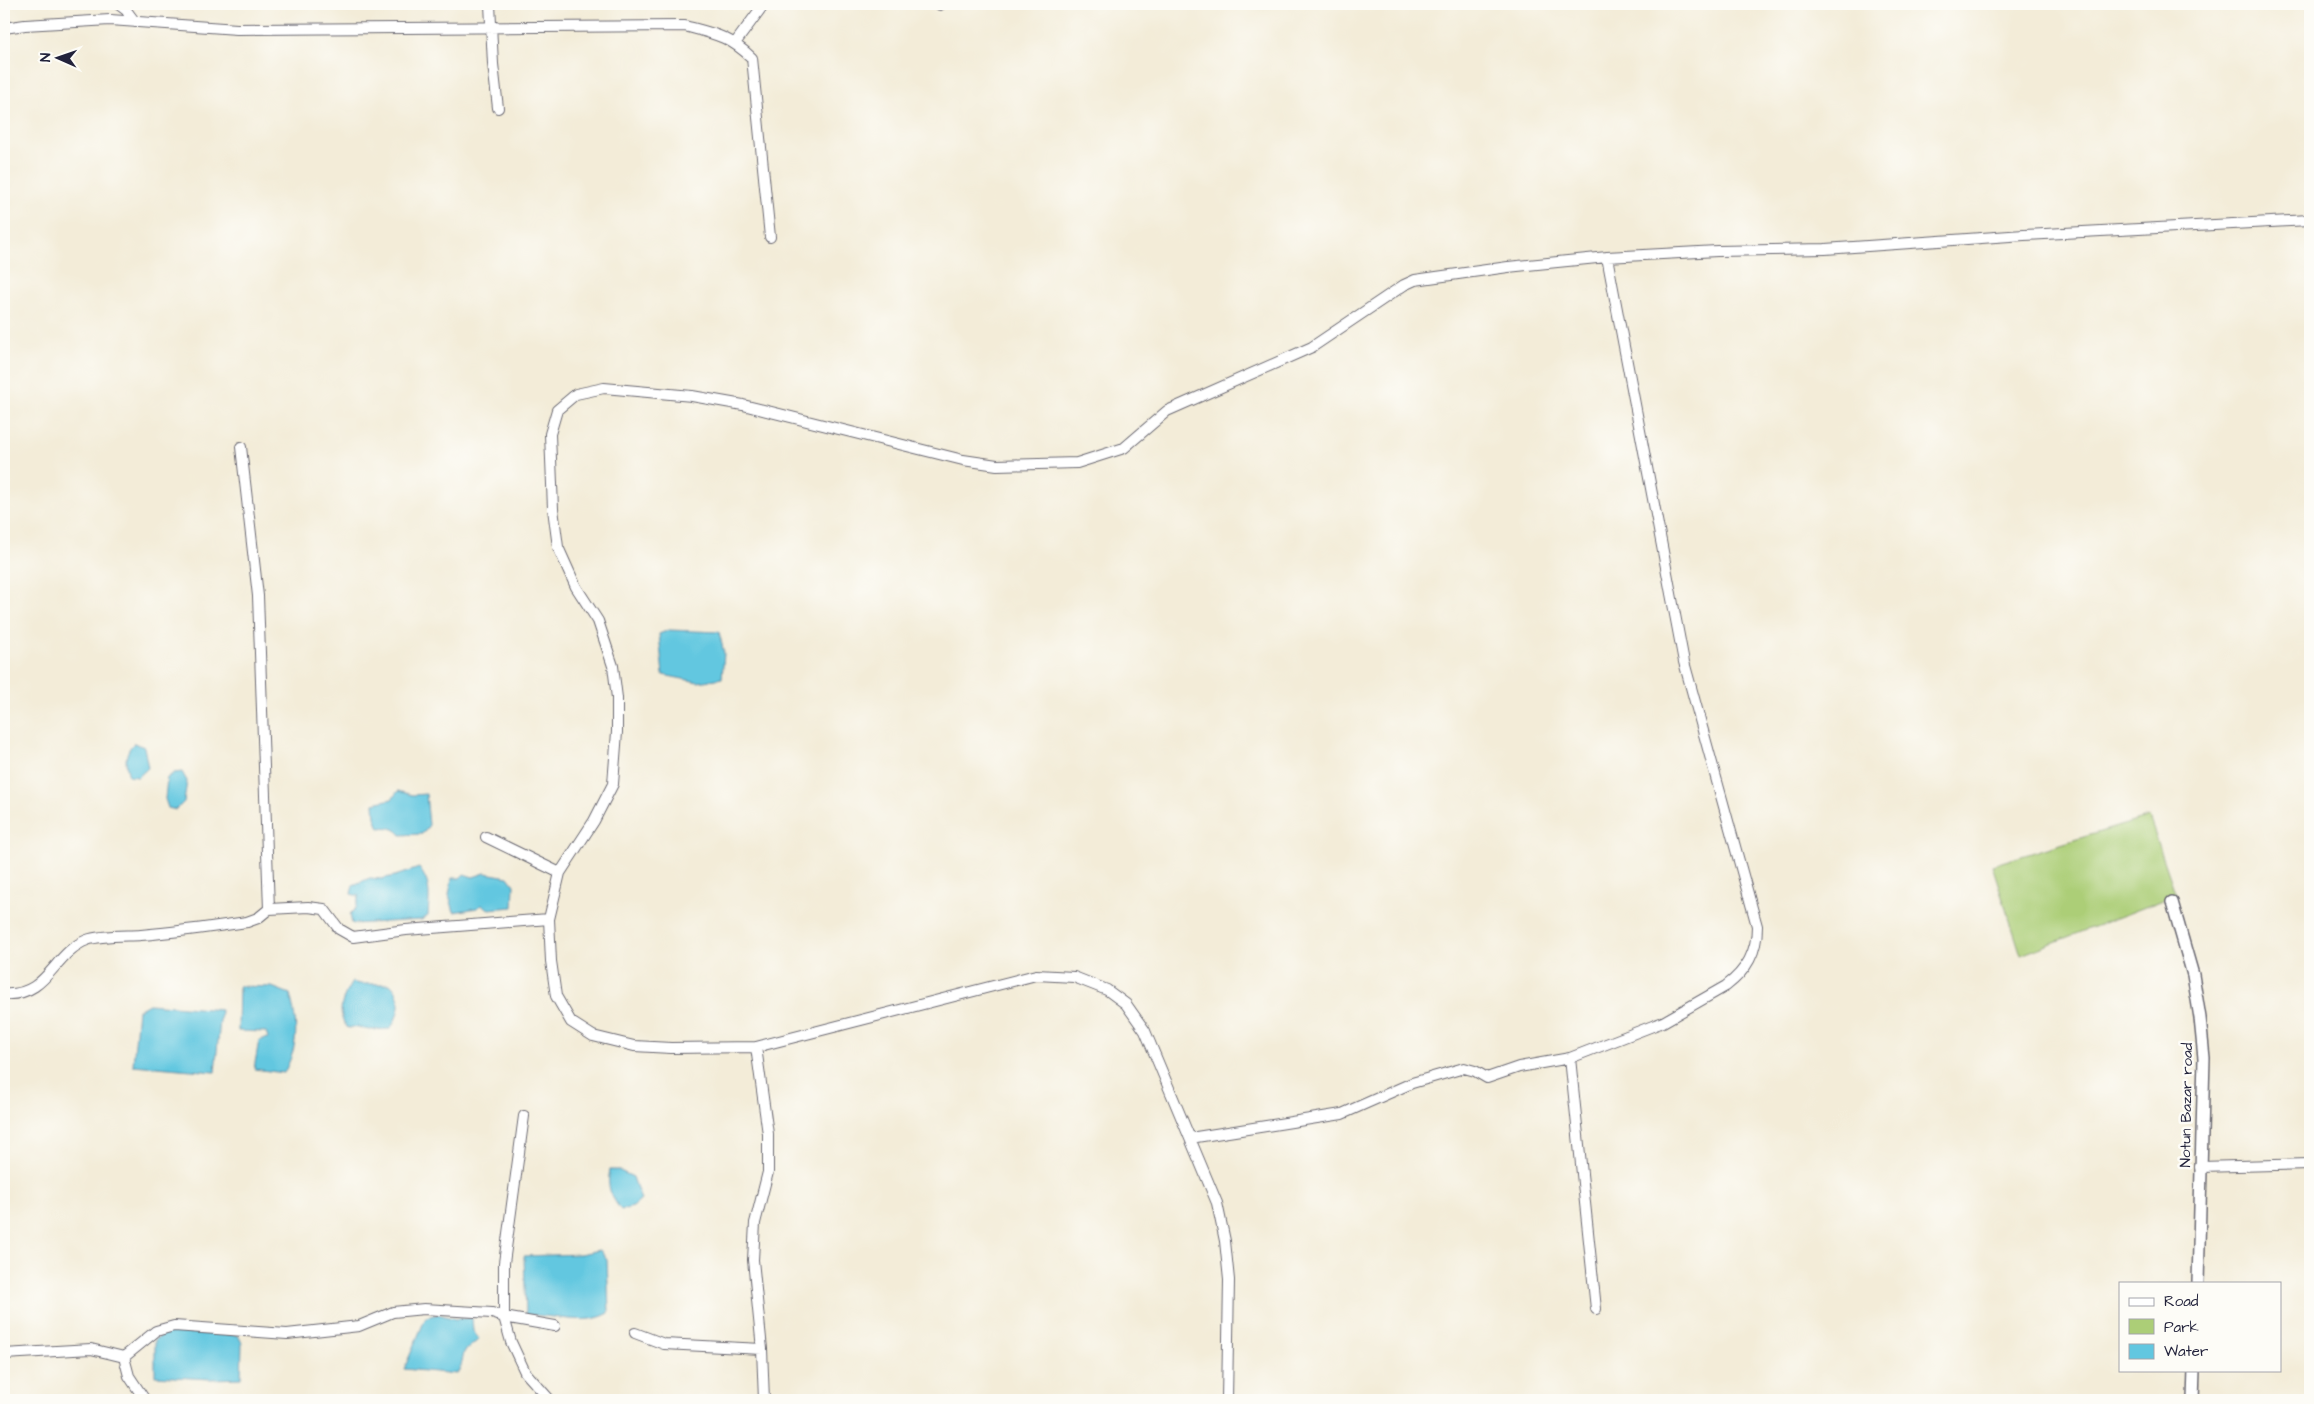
<svg xmlns="http://www.w3.org/2000/svg" width="2314" height="1404" viewBox="0 0 2314 1404" font-family="'Architects Daughter',sans-serif">
  <rect width="100%" height="100%" fill="#fdfcf7"/>
  <filter id="ink" filterUnits="userSpaceOnUse"><feTurbulence type="fractalNoise" baseFrequency=".02" numOctaves="2"/><feDisplacementMap in="SourceGraphic" scale="10" xChannelSelector="R" yChannelSelector="G"/><feConvolveMatrix kernelMatrix="1 2 1 2 8 2 1 2 1" color-interpolation-filters="sRGB"/></filter>
  <filter id="wash" filterUnits="userSpaceOnUse"><feTurbulence type="fractalNoise" baseFrequency=".0096" numOctaves="4" result="noise"/><feDisplacementMap in="SourceGraphic" scale="20" xChannelSelector="R" yChannelSelector="G"/><feGaussianBlur stdDeviation="1.12" result="paint"/><feColorMatrix in="noise" values="0 0 0 0 0 0 0 0 0 0 0 0 0 0 0 0 0 1.4 0 .05"/><feComposite in="paint" operator="in"/></filter>
  <g filter="url(#wash)">
    <rect width="100%" height="100%" fill="#f3ecd8"/>
    <path fill="#acce77" stroke="#677859" d="M2149,817L2176,895L2021,955L1992,865Z"/>
    <path fill="#62c7e0" stroke="#42748e" d="M669,630L719,632L724,653L722,678L698,682L663,675L659,634Z
      M134,743L144,747L148,768L138,777L129,776C125,764 124,753 134,743Z
      M182,772L187,781L184,802L176,810L168,808L165,799L167,778L174,773Z
      M398,791L412,795L426,794L429,825L422,834L401,835C395,827 387,827 379,828L375,817L374,803L392,799Z
      M419,868C432,885 429,896 428,916L421,920L352,924L350,914L356,908L359,896L351,894L353,885L370,878L381,879L395,876Z
      M485,873L508,877L514,885L513,907L489,909L482,905L477,908L454,912L449,895L452,878H460L464,874L473,877Z
      M352,982L360,984H390C404,997 400,1014 390,1029L369,1030L358,1027L348,1028C335,1014 343,996 352,982Z
      M239,986L272,987L290,994C298,1025 299,1044 284,1073L254,1069L259,1040L268,1038L266,1032L238,1031Z
      M149,1004L221,1010L215,1072L133,1065L138,1010Z
      M610,1170H618L633,1177L641,1200L633,1207L621,1210C611,1197 606,1186 610,1170Z
      M600,1250L607,1260L609,1313C585,1327 552,1314 526,1315L524,1256L580,1254Z
      M438,1314L456,1319L472,1318L473,1331L479,1339L464,1352L461,1366L457,1374L404,1369L426,1317Z
      M169,1332L238,1335L242,1343L241,1378L210,1379L155,1376V1339Z"/>
  </g>
  <g filter="url(#ink)">
    <g fill="none" stroke-linecap="round" stroke-linejoin="round">
      <defs>
        <path id="minor" d="M118,4L126,10L135,22
          M490,4L493,64L498,108
          M940,4V5
          M4,28L25,25L110,20L237,29L685,26C715,34 729,36 752,58L770,237
          M736,42L764,4
          M486,837L560,873
          M269,909L308,907L324,909L339,929L353,937L406,930L549,919
          M4,994C48,997 53,953 87,940C100,935 126,936 141,935C176,932 212,927 247,922L258,918L269,909L258,596L241,447
          M756,1047L768,1134V1172L755,1223L753,1260L762,1349L764,1400
          M1570,1058L1596,1309
          M524,1116L504,1263V1317L555,1326
          M1190,1138L1342,1114L1412,1083L1464,1068L1475,1071L1487,1078L1519,1067L1570,1058L1663,1022L1726,986C1747,970 1757,952 1757,926L1684,662L1607,257
          M2200,1167L2310,1164
          M635,1333L664,1344L762,1349
          M4,1354L91,1349L124,1357L156,1331L174,1326L287,1334L359,1326L393,1312L424,1309L492,1313L504,1317L511,1342L525,1372L550,1400
          M124,1357L129,1376L145,1400
          M1227,1400L1229,1280L1225,1241L1217,1203L1145,1031L1126,1004L1107,990L1074,977L1036,975L756,1047L671,1048L634,1046L593,1036L571,1022L556,996L551,961L549,919L560,873L594,821L613,784L617,732V698L613,666L598,621L576,587L558,547L553,509L550,434L557,410L576,394L604,388L692,396L743,405L963,460L997,465L1077,463L1124,448L1167,411L1312,347L1404,285L1415,280L1508,267L1607,257L1717,251L1825,249L2024,235L2310,220"/>
        <path id="tertiary" d="M2172,902L2193,975L2200,1018L2204,1058L2198,1283
          M2193,1400L2194,1370"/>
      </defs>
      <use href="#minor" stroke="#6b6972" stroke-width="12"/>
      <use href="#tertiary" stroke="#6b6972" stroke-width="14"/>
      <use href="#minor" stroke="#fff" stroke-width="10"/>
      <use href="#tertiary" stroke="#fff" stroke-width="11"/>
    </g>
  </g>
  <g text-anchor="middle" stroke-width="5" stroke-linejoin="round" paint-order="stroke">
    <g font-size="15" fill="#22223b" stroke="#fdfcf7">
      <text transform="translate(2186 1105) rotate(-89)" y="5">Notun Bazar road</text>
    </g>
  </g>
  <rect width="2314" height="1404" fill="none" stroke="#fdfcf7" stroke-width="20"/>
  <rect x="2119" y="1282" width="162" height="90" fill="#fdfcf7" stroke="#a5a5ac"/>
  <rect x="2129" y="1298" width="25" height="8" fill="#ffffff" stroke="#a5a5ac"/>
  <text x="2164" y="1306" font-size="15" fill="#22223b">Road</text>
  <rect x="2129" y="1319" width="25" height="15" fill="#acce77" stroke="#a5a5ac"/>
  <text x="2164" y="1332" font-size="15" fill="#22223b">Park</text>
  <rect x="2129" y="1344" width="25" height="15" fill="#62c7e0" stroke="#a5a5ac"/>
  <text x="2164" y="1356" font-size="15" fill="#22223b">Water</text>
  <g transform="translate(58 58) rotate(272)" stroke="#fdfcf7" stroke-width="4" paint-order="stroke">
  <path d="M0-4L9 19L0 12L-9 19Z" fill="#22223b"/>
  <text y="-8" font-size="14" font-weight="bold" text-anchor="middle" fill="#22223b">N</text>
  </g>
</svg>
